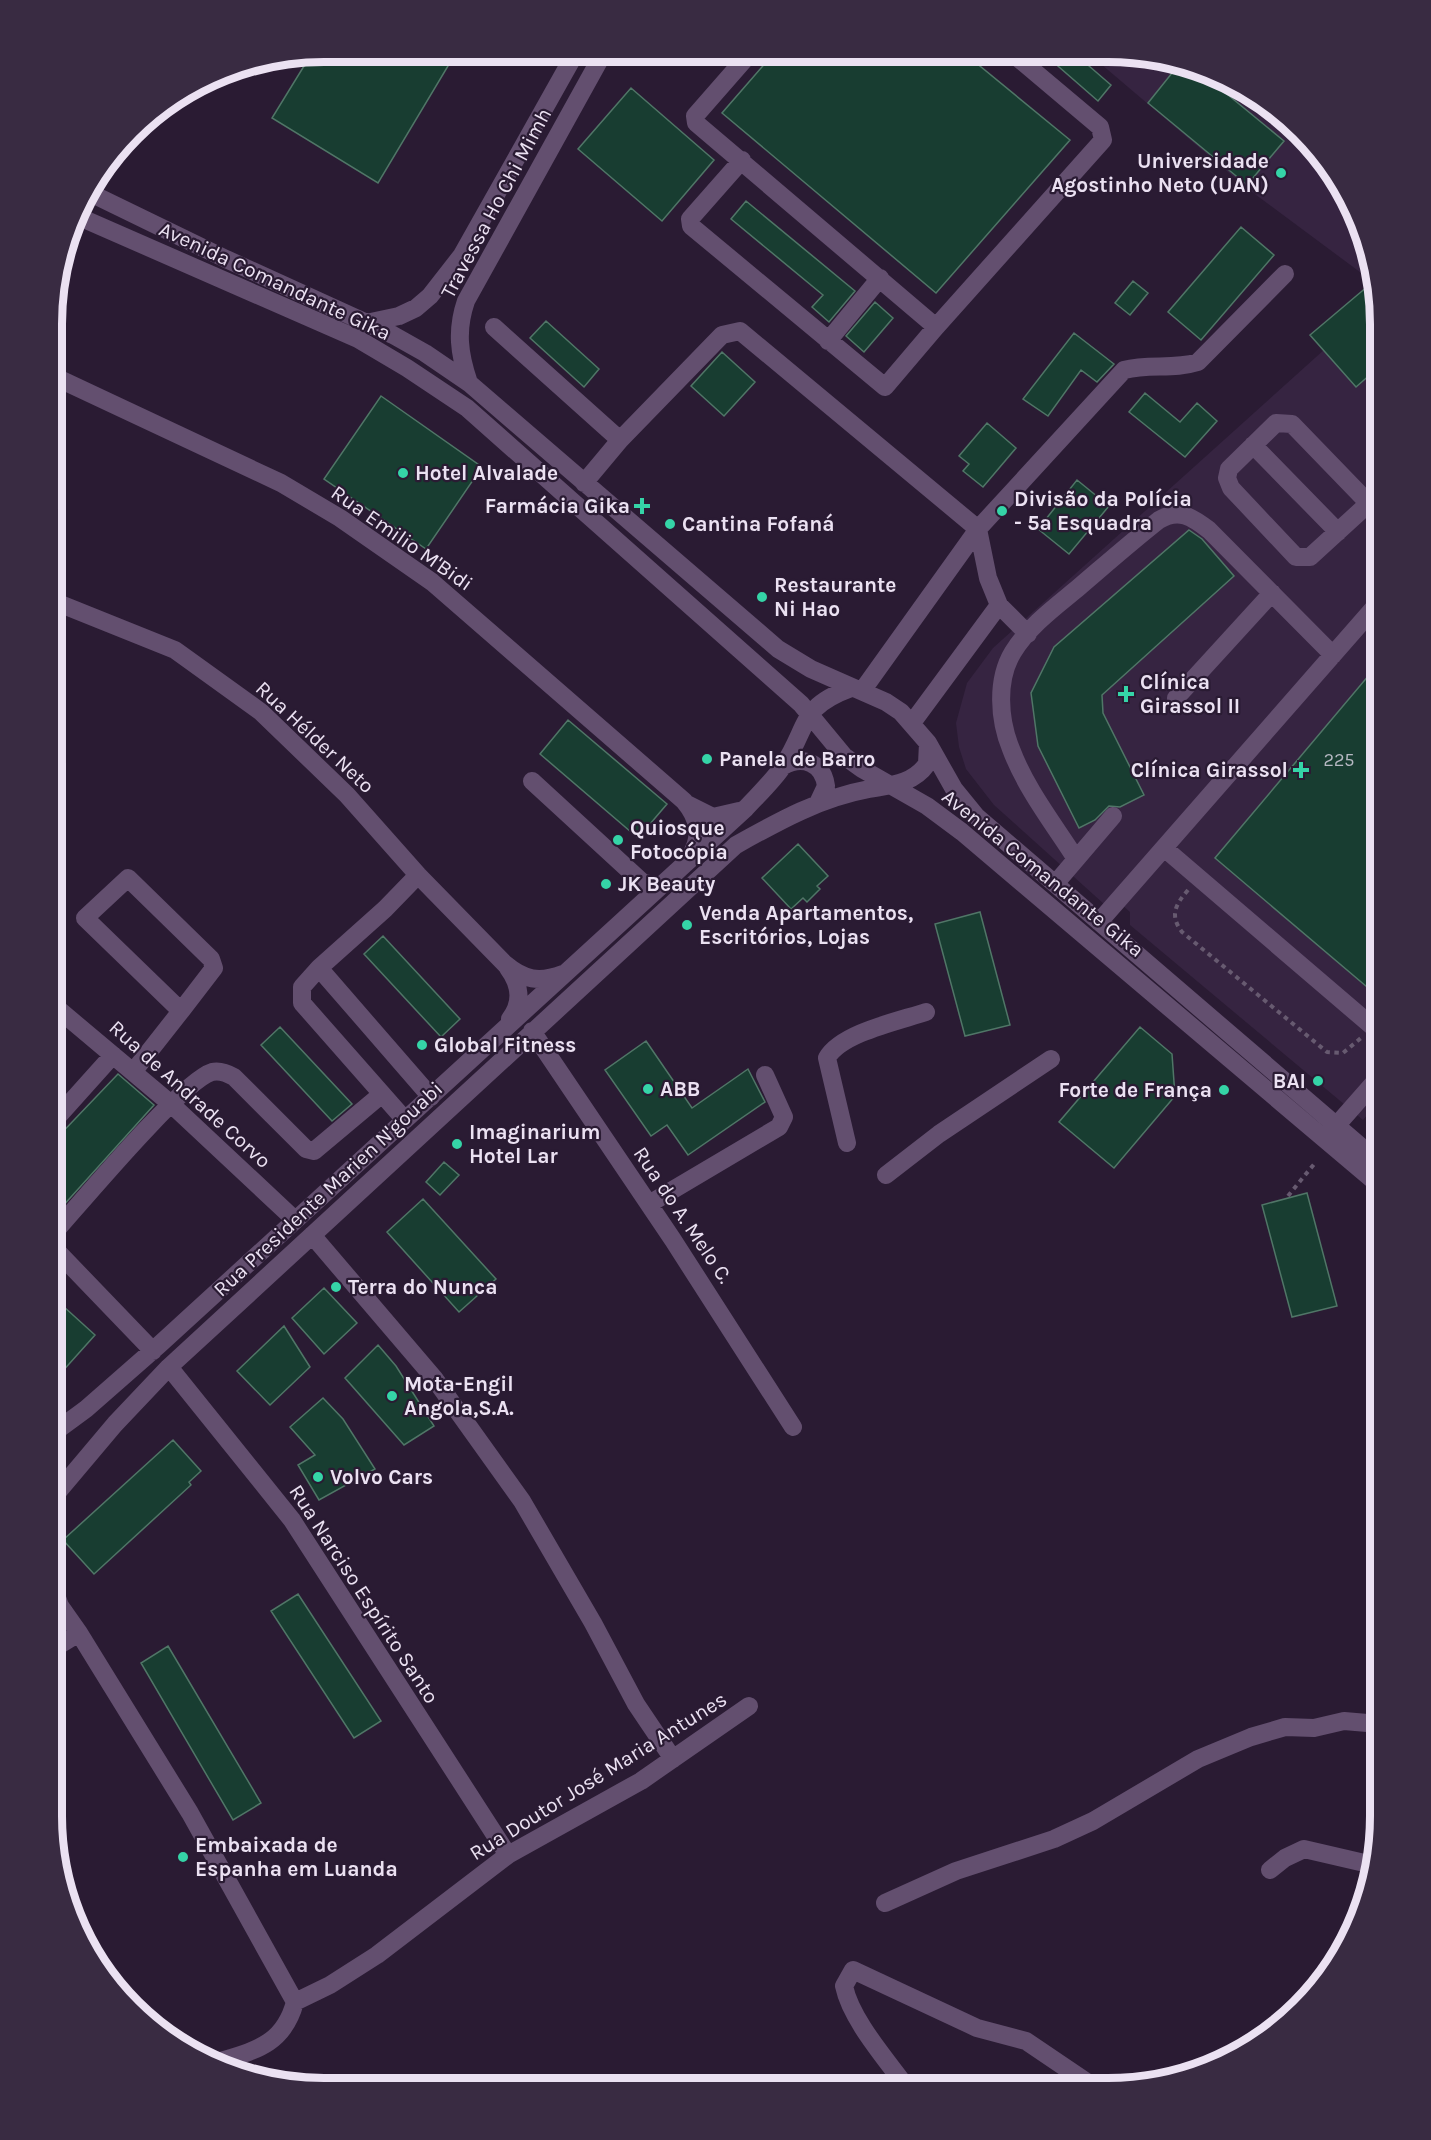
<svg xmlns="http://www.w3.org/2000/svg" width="1431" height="2140" viewBox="0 0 1431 2140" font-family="Karla,sans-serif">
  <rect width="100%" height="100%" fill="#2a1b33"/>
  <path fill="#362441" d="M1088,53H1144L1212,72L1273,107L1324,157L1359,219L1372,281L1248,189Z
    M1376,303L1380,323V1100L1363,1120L1130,925V912L1112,896L1104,904L994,805L966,769L959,747L956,723L967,683L993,648Z"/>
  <path fill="#183d31" stroke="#507667" stroke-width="1.5" d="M323,51H457L378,183L272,118L312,53Z
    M775,52L964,53L1070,140L936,293L722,113Z
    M1043,53H1074L1111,85L1098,101Z
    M1180,63L1194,67L1284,141L1247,185L1148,103Z
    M631,88L714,160L662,221L578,149Z
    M746,201L855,291L829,322L812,307L823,295L731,219Z
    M1241,227L1274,255L1201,340L1168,312Z
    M1133,281L1148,293L1130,315L1115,303Z
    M1368,286L1374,294L1380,323V366L1356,387L1310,335Z
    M875,302L893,318L864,352L846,336Z
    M546,321L599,369L584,387L530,338Z
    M1074,333L1114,364L1097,382L1081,370L1048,416L1023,399Z
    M722,352L755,382L724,416L691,386Z
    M1145,393L1180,422L1197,403L1217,421L1185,457L1129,412Z
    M381,396L482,467L426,549L324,479Z
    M987,423L1016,448L983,487L963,471L969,464L959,456Z
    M1077,480L1109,506L1069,554L1038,529Z
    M1189,530L1202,539L1234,576L1102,695L1103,713L1144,795L1120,807L1109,806L1095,820L1079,828L1038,746L1031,693L1054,647Z
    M1380,662V998L1215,858Z
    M568,720L667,804L638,838L540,754Z
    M798,844L828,876L817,886L820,889L807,902L803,898L791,909L762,878Z
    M980,912L1010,1025L965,1036L935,924Z
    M383,936L460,1019L441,1037L364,954Z
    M280,1027L352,1104L332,1121L261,1045Z
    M1140,1027L1172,1054L1175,1096L1114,1168L1059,1122Z
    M646,1041L692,1108L748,1069L765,1102L688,1155L667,1125L651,1136L605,1070Z
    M118,1074L154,1105L52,1218V1143Z
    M444,1162L459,1175L440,1195L426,1182Z
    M1307,1193L1337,1306L1292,1317L1262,1205Z
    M423,1199L496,1279L459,1312L387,1232Z
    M324,1288L357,1323L324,1354L292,1318Z
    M52,1296L95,1335L61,1373L52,1365Z
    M284,1326L310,1367L270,1405L237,1371Z
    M378,1345L396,1366L434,1426L404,1445L345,1378Z
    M323,1398L343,1419L375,1469L319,1500L298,1465L315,1455L290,1427Z
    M173,1440L201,1471L189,1482L191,1485L94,1574L63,1540Z
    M298,1594L381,1721L354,1738L271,1611Z
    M168,1646L261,1803L233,1820L141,1663Z"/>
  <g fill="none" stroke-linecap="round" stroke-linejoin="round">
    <path stroke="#675a70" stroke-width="4" stroke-dasharray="4.5 4.5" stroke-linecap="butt" d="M1188,890C1176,904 1169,915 1182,932L1327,1052L1343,1053L1361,1038
      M1288,1196L1315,1163"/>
    <path stroke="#634f6f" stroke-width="18" d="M751,52L695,116L696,123L936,327L1103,140L1100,127L1012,53
      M742,160L690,219L691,226L885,387L936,327
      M86,191L226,259L393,335L425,353L469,383L778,649L811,669L886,702L901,712L928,743L954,789L976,816L1380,1163
      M77,216L358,339L407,368L467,408L801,704L844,756L862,769L927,806L962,832L1380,1186
      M366,323L399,316L416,308L430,296L462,255L576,52
      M494,327L620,440L722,335L740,331L978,529L988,578L999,605L1028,634
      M828,341L880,278
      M53,376L281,483L340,518L432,582L684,801C699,819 703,837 689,858
      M469,383C459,354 456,330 466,301L604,52
      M1253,445L1338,532
      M584,483L620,440
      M1368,504L1310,557H1296L1231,488L1227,478L1229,469L1276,423L1292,424L1380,515
      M53,601L175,650L261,712L347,795L418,875L505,964C524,980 539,983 563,974
      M862,691L978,529L1124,370C1149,363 1173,370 1198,362L1285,274
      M1176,698L1272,593
      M912,723L999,605
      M783,766C803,755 823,763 826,786L818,803
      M532,781L643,883L661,886
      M687,804L713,817L739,811
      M1164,848L1380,1033
      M1076,859C1053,823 1026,789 1011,749C999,720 996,680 1013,652C1029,626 1055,607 1078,588C1105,565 1131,542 1159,520C1179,508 1192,517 1209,530L1333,655
      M1055,884L1113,816
      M1099,922L1380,601
      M319,968L385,909L418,875
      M508,968C520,984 523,1002 510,1019
      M52,1004L171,1104L295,1220
      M532,1031L673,1240L793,1427
      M133,1072L181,1011L85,918L128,878L211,959L214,968L181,1011
      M405,1120L302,1003V987L319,968L431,1097
      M52,1123L113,1055
      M1336,1126L1380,1076
      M847,1143L827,1058C841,1033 899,1021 926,1012
      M886,1175L939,1134L1051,1059
      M649,1204L779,1127L784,1117L765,1075
      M52,1235C79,1205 182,1081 212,1072C220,1070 227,1073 234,1077L306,1149L314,1151L382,1094
      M312,1235L434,1378L522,1501L593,1623L636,1704L673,1759
      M52,1246L153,1351
      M169,1367L292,1520L508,1855
      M52,1434L86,1409L159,1345L746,808C758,795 773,781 783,766C809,726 799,707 851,688
      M51,1500L115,1424L169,1367L736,845C779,821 820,798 869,789C891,785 913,784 927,764L928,743
      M51,1581L60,1606
      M51,1600L60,1606L79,1633L190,1813L295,2002
      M51,1650L79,1633
      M1270,1870L1285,1858L1304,1849L1373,1865
      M885,1903L956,1871L1054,1839L1093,1821L1198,1759L1251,1737L1285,1727L1314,1728L1344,1721L1379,1724
      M211,2064C252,2051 283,2047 295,2002L330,1985L377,1955L508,1855L641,1781L749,1706
      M907,2088C887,2060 851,2020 844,1986L853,1970L977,2028L1026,2041L1097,2089"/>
  </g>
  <g fill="#35d4a7" stroke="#2a1b33" stroke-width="2">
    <circle cx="1281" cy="173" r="6"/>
    <circle cx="403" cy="473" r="6"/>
    <path d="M639 497h6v6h6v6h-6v6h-6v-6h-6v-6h6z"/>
    <circle cx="1002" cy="511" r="6"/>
    <circle cx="670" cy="524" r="6"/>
    <circle cx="762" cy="597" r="6"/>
    <path d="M1123 685h6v6h6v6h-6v6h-6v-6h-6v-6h6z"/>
    <circle cx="707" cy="759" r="6"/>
    <path d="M1298 761h6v6h6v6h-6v6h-6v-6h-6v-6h6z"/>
    <circle cx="618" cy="840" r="6"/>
    <circle cx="606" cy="884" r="6"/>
    <circle cx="687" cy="925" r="6"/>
    <circle cx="422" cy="1045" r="6"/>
    <circle cx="1318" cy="1081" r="6"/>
    <circle cx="648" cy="1089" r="6"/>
    <circle cx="1224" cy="1090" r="6"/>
    <circle cx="457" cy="1144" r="6"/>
    <circle cx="336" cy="1287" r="6"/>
    <circle cx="392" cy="1396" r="6"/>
    <circle cx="318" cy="1477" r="6"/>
    <circle cx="183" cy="1857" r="6"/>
  </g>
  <g text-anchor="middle" stroke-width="4.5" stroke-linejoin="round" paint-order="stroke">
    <g font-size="18" fill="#b6b8c2">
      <text x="1339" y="766">225</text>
    </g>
    <g font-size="21" font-weight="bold" fill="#ebe1f2" stroke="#2a1b33" text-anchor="start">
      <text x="1269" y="168" text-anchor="end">Universidade<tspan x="1269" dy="24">Agostinho Neto (UAN)</tspan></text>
      <text x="415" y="480">Hotel Alvalade</text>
      <text x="1014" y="506">Divisão da Polícia<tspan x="1014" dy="24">- 5ª Esquadra</tspan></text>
      <text x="630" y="513" text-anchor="end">Farmácia Gika</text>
      <text x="682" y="531">Cantina Fofaná</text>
      <text x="774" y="592">Restaurante<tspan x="774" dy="24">Ni Hao</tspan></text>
      <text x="1140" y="689">Clínica<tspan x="1140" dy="24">Girassol II</tspan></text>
      <text x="719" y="766">Panela de Barro</text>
      <text x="1288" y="777" text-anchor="end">Clínica Girassol</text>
      <text x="630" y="835">Quiosque<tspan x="630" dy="24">Fotocópia</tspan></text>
      <text x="618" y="891">JK Beauty</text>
      <text x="699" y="920">Venda Apartamentos,<tspan x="699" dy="24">Escritórios, Lojas</tspan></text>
      <text x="434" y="1052">Global Fitness</text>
      <text x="1306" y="1088" text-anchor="end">BAI</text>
      <text x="660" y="1096">ABB</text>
      <text x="1212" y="1097" text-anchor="end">Forte de França</text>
      <text x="469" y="1139">Imaginarium<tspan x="469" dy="24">Hotel Lar</tspan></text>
      <text x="348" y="1294">Terra do Nunca</text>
      <text x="404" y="1391">Mota-Engil<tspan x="404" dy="24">Angola,S.A.</tspan></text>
      <text x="330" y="1484">Volvo Cars</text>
      <text x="195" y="1852">Embaixada de<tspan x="195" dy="24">Espanha em Luanda</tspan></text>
    </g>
    <g font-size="21" fill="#ebe1f2" stroke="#2a1b33">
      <text transform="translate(496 203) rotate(-62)" y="7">Travessa Ho Chi Mimh</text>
      <text transform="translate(275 281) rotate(25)" y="7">Avenida Comandante Gika</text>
      <text transform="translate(402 538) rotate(35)" y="7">Rua Emilio M'Bidi</text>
      <text transform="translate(315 737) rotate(43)" y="7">Rua Hélder Neto</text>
      <text transform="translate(1043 873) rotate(39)" y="7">Avenida Comandante Gika</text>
      <text transform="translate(190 1094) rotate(42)" y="7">Rua de Andrade Corvo</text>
      <text transform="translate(328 1189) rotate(-43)" y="7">Rua Presidente Marien N'gouabi</text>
      <text transform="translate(683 1215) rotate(56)" y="7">Rua do A. Melo C.</text>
      <text transform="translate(364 1594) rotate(57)" y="7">Rua Narciso Espírito Santo</text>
      <text transform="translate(598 1776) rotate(-32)" y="7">Rua Doutor José Maria Antunes</text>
    </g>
  </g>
  <path d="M0 0H1431V2140H0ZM324 62H1108A262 262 0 0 1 1370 324V1816A262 262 0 0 1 1108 2078H324A262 262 0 0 1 62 1816V324A262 262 0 0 1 324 62Z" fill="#392b42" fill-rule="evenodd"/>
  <path fill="none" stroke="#ebe1f2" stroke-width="8" d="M324 62H1108A262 262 0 0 1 1370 324V1816A262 262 0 0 1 1108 2078H324A262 262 0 0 1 62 1816V324A262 262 0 0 1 324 62Z"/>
</svg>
